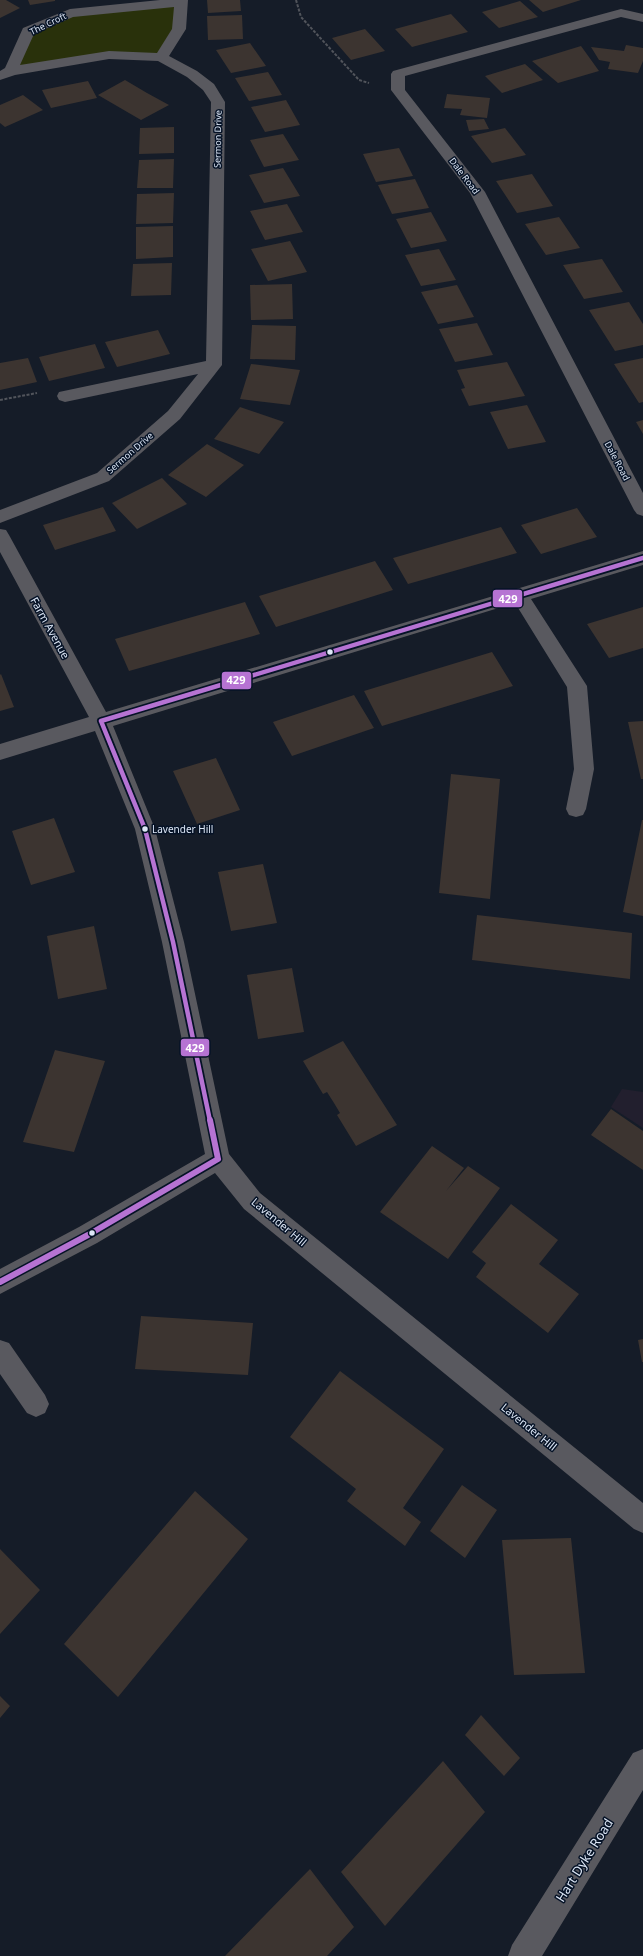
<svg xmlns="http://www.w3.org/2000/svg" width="643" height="1956" viewBox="0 0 643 1956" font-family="'Noto Sans',sans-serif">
  <rect width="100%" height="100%" fill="#151c28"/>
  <path fill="#221f2e" d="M622,1089L643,1092V1128L611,1107Z"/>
  <path fill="#29310b" d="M180,3L178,29L161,57L110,54L12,71L29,32L70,13Z"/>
  <path fill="#3c3430" d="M0,0H6L20,8L0,18Z
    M28,0H55V1L30,5Z
    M207,0H240L241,11L208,13Z
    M529,0H581L543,12Z
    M520,1L538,17L499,28L482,12Z
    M451,14L468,32L412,47L395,29Z
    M242,15L243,39L208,40L207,16Z
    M365,29L385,51L351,60L332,38Z
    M250,43L266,66L231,73L216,50Z
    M626,45L643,48V61L638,73L608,69L610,62L599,60L591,47L624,51Z
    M581,46L599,71L558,83L532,61Z
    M525,64L543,80L502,93L485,76Z
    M268,72L282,95L249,101L235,78Z
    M125,80L147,93L169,105L141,120L98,95Z
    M88,81L97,98L51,108L42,90Z
    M447,94L490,98L487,118L460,115L462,109L444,108Z
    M23,95L43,110L5,127L0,123V105Z
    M286,100L300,125L265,132L251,107Z
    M484,119L489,129L469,131L466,120Z
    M174,127V153L139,154L140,128Z
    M505,128L526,155L492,163L471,136Z
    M283,134L299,160L264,167L250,140Z
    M399,148L413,176L376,182L363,154Z
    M174,159L173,188H137L139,160Z
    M283,168L300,196L264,203L249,175Z
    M532,174L553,206L517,213L496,181Z
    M415,179L429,208L392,214L378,185Z
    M174,193L173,223L136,224L137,194Z
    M287,204L303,232L265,240L250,211Z
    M431,212L447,241L411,248L396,219Z
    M559,217L580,248L546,255L525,224Z
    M173,226V257L136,259V227Z
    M290,241L307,272L268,281L251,249Z
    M439,249L456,280L421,286L405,255Z
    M602,259L623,292L584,299L563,265Z
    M172,263L171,295L131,296L133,264Z
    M292,284L293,319L251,320L250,285Z
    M457,285L474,317L438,324L421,292Z
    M629,302L643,324V345L615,351L589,310Z
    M477,323L493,355L455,362L439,329Z
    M252,325L296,326L295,360L250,359Z
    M158,330L170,354L117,367L105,342Z
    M95,344L105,368L49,381L39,357Z
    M28,358L37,382L0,390V363Z
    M643,358V402L639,403L614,364Z
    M507,362L525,396L469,406L461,389L465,388L457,370Z
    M251,364L300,370L290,405L240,399Z
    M527,405L546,442L508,449L490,412Z
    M240,407L284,422L259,454L214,439Z
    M643,420V434L636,422Z
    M207,444L244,465L206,497L168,475Z
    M162,478L187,504L137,529L112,503Z
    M103,507L116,531L55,550L43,525Z
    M577,508L597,537L541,554L521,525Z
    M501,527L517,553L408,584L393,558Z
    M375,561L393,590L276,627L259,596Z
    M245,602L260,634L129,671L115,639Z
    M643,607V648L609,658L587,624Z
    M492,652L513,686L382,726L364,691Z
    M1,674L14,707L0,711V675Z
    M354,695L374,728L292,756L273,722Z
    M643,721V779H641L628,722Z
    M216,758L240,810L197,824L173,771Z
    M451,774L500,779L490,899L439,893Z
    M54,818L75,872L31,885L12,831Z
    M642,820H643V916L623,912Z
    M263,864L277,923L231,931L218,872Z
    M477,915L632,933L630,979L472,960Z
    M94,926L107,989L58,999L47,936Z
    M292,968L304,1032L258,1039L247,975Z
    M343,1041L397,1125L356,1146L337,1115L340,1113L334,1103L327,1092L323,1094L303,1061Z
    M55,1050L105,1061L74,1152L23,1142Z
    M611,1109L643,1131V1170L591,1135Z
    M432,1146L464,1168L446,1191L468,1166L500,1188L448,1259L380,1212Z
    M511,1204L558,1240L539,1264L579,1294L548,1333L476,1277L486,1263L472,1252Z
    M141,1316L253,1323L248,1375L135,1369Z
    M643,1339V1362H642L638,1340Z
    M340,1371L444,1449L403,1508L421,1522L405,1546L347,1501L356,1489L290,1437Z
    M462,1485L497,1510L465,1558L430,1531Z
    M195,1491L248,1539L118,1697L64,1644Z
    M571,1538L585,1673L514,1675L502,1540Z
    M0,1549L40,1590L0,1634Z
    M0,1696L10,1706L0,1718Z
    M481,1715L520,1758L504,1776L465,1735Z
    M443,1761L485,1812L385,1926L341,1872Z
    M310,1869L354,1927L327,1956H225Z"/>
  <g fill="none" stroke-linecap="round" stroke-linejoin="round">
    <path stroke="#51545b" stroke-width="2" stroke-dasharray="3 1.5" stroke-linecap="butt" d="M296,0L301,17L359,80L369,83
      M0,400L37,393"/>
    <path fill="#59595f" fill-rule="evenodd" d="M160,0H188L186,29L169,56L197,71L214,84L225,102L222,365L180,419L109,481L0,523V510L97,473L168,411L198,374L65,402L59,400L57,396L59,392L206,361L211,102L203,90L187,77L158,61L109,59L15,75L0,80V71L5,68L23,28L70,9ZM174,7L172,29L157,53L109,51L20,65L34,34L73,17Z
      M621,9L643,14V22L621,17L405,76V90L485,192L643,493V516L637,514L634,510L470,193L391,90V74L393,71Z
      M0,529L6,530L9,535L106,712L643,551V565L531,599L587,686L594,769L586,809L583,815L576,817L569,815L566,809L574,769L567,687L515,603L113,726L155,829L184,942L229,1154L260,1193L643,1503V1533L634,1529L244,1209L215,1173L97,1243L0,1294V1269L79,1227L205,1154L162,942L135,829L95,731L0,760V744L89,717L0,552Z
      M0,1340L9,1343L45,1395L49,1404L45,1413L36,1417L27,1413L0,1374Z
      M643,1749V1790L542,1956H508L512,1945L633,1753Z"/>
    <defs>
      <path id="bus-1-far1" d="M101,721L643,558
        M101,721L145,829L173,942L210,1121"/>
      <path id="bus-1" d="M210,1120L218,1159
        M0,1282L88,1235L218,1159"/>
    </defs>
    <use href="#bus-1-far1" stroke="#051226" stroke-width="8"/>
    <use href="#bus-1" stroke="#051226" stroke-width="9"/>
    <use href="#bus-1-far1" stroke="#b673d3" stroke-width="4.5"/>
    <use href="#bus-1" stroke="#b673d3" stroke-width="6"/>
  </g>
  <g fill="#dde7f6" stroke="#051226" stroke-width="1.5">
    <circle cx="330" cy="652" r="3.5"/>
    <circle cx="145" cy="829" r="3.5"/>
    <circle cx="92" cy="1233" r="3.5"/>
  </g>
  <g text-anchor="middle" stroke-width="3" stroke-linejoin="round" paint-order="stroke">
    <g font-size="9" fill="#dde7f6" stroke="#051226">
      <text transform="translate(48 24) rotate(-26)" y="3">The Croft</text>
      <text transform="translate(218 139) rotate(-89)" y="3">Sermon Drive</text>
      <text transform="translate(464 176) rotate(53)" y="3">Dale Road</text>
      <text transform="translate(130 453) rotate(-41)" y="3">Sermon Drive</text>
      <text transform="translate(617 461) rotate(62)" y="3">Dale Road</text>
    </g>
    <g font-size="10" fill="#dde7f6" stroke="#051226" text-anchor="start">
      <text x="152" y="833">Lavender Hill</text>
    </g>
    <g font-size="11" fill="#dde7f6" stroke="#051226">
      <text transform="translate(50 628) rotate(61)" y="4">Farm Avenue</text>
      <text transform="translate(279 1222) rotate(40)" y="4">Lavender Hill</text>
      <text transform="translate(529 1427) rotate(39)" y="4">Lavender Hill</text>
    </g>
    <g font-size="13" fill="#dde7f6" stroke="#051226">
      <text transform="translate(584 1860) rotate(-58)" y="5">Hart Dyke Road</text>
    </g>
  </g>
  <g stroke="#051226" stroke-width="1.5">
    <rect x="492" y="589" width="31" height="19" rx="4" fill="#b673d3"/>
    <rect x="221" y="671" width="31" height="19" rx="4" fill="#b673d3"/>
    <rect x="180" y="1038" width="30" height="19" rx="4" fill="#b673d3"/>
  </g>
  <g font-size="11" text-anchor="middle" font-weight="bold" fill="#fff">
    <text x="508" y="603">429</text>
    <text x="236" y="684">429</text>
    <text x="195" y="1052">429</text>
  </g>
</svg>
